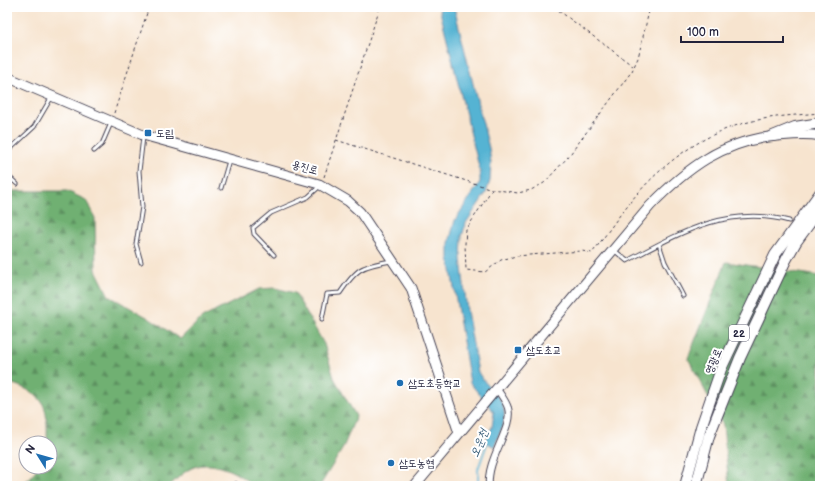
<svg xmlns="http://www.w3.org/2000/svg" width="827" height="493" viewBox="0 0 827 493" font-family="'Balsamiq Sans','Poor Story',sans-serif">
  <defs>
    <pattern id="forest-firs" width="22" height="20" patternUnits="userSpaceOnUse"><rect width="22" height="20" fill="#70b072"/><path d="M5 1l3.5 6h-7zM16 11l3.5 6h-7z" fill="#5c8f5f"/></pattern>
  </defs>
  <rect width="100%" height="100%" fill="#fff"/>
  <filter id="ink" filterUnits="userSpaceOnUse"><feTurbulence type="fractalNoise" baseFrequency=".025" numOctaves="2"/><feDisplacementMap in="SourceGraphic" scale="8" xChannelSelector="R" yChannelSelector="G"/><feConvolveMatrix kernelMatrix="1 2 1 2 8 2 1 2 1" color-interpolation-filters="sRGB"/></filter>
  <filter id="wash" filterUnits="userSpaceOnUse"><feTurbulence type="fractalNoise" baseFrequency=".012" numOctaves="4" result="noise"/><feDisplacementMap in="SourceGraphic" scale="16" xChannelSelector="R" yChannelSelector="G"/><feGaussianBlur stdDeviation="0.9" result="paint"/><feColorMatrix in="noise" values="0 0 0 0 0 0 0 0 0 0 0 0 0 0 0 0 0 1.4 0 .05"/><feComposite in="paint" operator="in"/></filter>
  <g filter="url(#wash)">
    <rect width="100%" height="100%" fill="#f7e4cf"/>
    <path fill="url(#forest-firs)" stroke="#496956" d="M7,191H67L86,200L95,218L96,270L109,296L147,317L180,339L202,318L259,289L275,288L295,293L324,344L334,378L356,416L343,448L321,484L319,486H253C237,471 209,457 188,470C181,474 175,481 169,486H19L30,478L38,467H50V443H47C48,404 46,394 7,382Z
      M726,262L820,276V486H729L723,425L688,358Z"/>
    <path fill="#54b3d3" stroke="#3b6a87" d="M439,7H454L489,148L491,163L490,181L486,193L466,223L462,236L461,259L467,311L478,372C482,380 489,386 495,393C512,411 502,428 494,447L485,441L492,427L494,412L470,383L449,258V243L455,220L480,182V171Z"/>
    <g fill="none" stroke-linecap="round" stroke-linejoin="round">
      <path stroke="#54b3d3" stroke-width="2" d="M478,486V469L488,441"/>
    </g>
  </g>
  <g filter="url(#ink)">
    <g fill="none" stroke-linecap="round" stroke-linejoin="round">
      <defs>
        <path id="service" d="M94,151L102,144L111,123
          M7,152L34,127L51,98
          M7,175L17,184
          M221,188L229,161
          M659,244L665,262L683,296
          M614,250L627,261C678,234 728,204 789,221
          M274,255L254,234L253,228L271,213L308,197L320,186
          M141,262L136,244L142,207L139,171L143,137
          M322,319L327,294L340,293C357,268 361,266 391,261
          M236,484L238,486"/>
        <path id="minor" d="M489,486C486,459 514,427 508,408C506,401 500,394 497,389"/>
        <path id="secondary" d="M7,77L143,135L319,184L348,201L360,212L411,288L459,433
          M415,486L650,206C687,168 722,141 777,136C791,135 806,133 820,136"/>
        <path id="primary" d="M773,136L795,127L820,123
          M685,486L701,427L721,369L775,255L820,193
          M696,486L709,436L740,358L786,260L796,242L820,209"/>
      </defs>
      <use href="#service" stroke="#423f51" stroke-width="5"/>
      <use href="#minor" stroke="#423f51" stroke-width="8"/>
      <use href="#secondary" stroke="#423f51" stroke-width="11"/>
      <use href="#primary" stroke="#423f51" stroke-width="12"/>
      <path stroke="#423f51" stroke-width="1" stroke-dasharray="3 3" stroke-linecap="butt" d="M554,7L633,66
        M114,113L149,7
        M336,140L492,189L518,193L531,190L544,183L568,157L632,71L638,58L650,7
        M324,177L380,7
        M492,189L466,230L465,244L466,270L485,272L501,260L516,256L582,251L592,253C604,238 615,221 627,206C659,166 702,132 753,121C775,116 798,115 820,113"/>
      <use href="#service" stroke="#fff" stroke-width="3"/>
      <use href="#minor" stroke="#fff" stroke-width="6"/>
      <use href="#secondary" stroke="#fff" stroke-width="9"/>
      <use href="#primary" stroke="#fff" stroke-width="10"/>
    </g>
  </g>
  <g fill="#1f6fb2" stroke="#fff" stroke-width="1.5">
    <rect x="144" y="129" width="8" height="8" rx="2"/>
    <rect x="514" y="346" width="8" height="8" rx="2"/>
    <circle cx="400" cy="383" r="4"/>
    <circle cx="391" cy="463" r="4"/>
  </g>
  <g text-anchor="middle" stroke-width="4" stroke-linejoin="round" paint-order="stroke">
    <rect fill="#fff" stroke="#646476" stroke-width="1" x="729" y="325" width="20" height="16" rx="3"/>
    <g font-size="10" font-weight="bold" fill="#22223b">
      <text x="739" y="337">22</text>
    </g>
    <g font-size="11" fill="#22223b" stroke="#fff" text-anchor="start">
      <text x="156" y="137">도림</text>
      <text x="526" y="354">삼도초교</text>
      <text x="408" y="387">삼도초등학교</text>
      <text x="399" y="467">삼도농협</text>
    </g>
    <g font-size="11" fill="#22223b" stroke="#fff">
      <text transform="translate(305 167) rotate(16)" y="4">용진로</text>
      <text transform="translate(713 361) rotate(-67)" y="4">영광로</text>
    </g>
    <g font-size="12" font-style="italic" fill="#365c78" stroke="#fff">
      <text transform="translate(479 443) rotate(-68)" y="4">오운천</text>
    </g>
  </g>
  <rect width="827" height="493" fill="none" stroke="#fff" stroke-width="24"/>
  <g transform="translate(38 455) rotate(307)"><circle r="19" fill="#ffffff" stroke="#a7a7b1"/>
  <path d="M0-3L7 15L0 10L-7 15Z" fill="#1f6fb2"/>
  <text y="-6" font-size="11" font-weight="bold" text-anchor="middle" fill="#22223b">N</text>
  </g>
  <path d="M681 36v6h102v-6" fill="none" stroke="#22223b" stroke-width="2"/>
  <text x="687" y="36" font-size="12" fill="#22223b" stroke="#ffffff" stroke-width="3" paint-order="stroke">100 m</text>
</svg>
